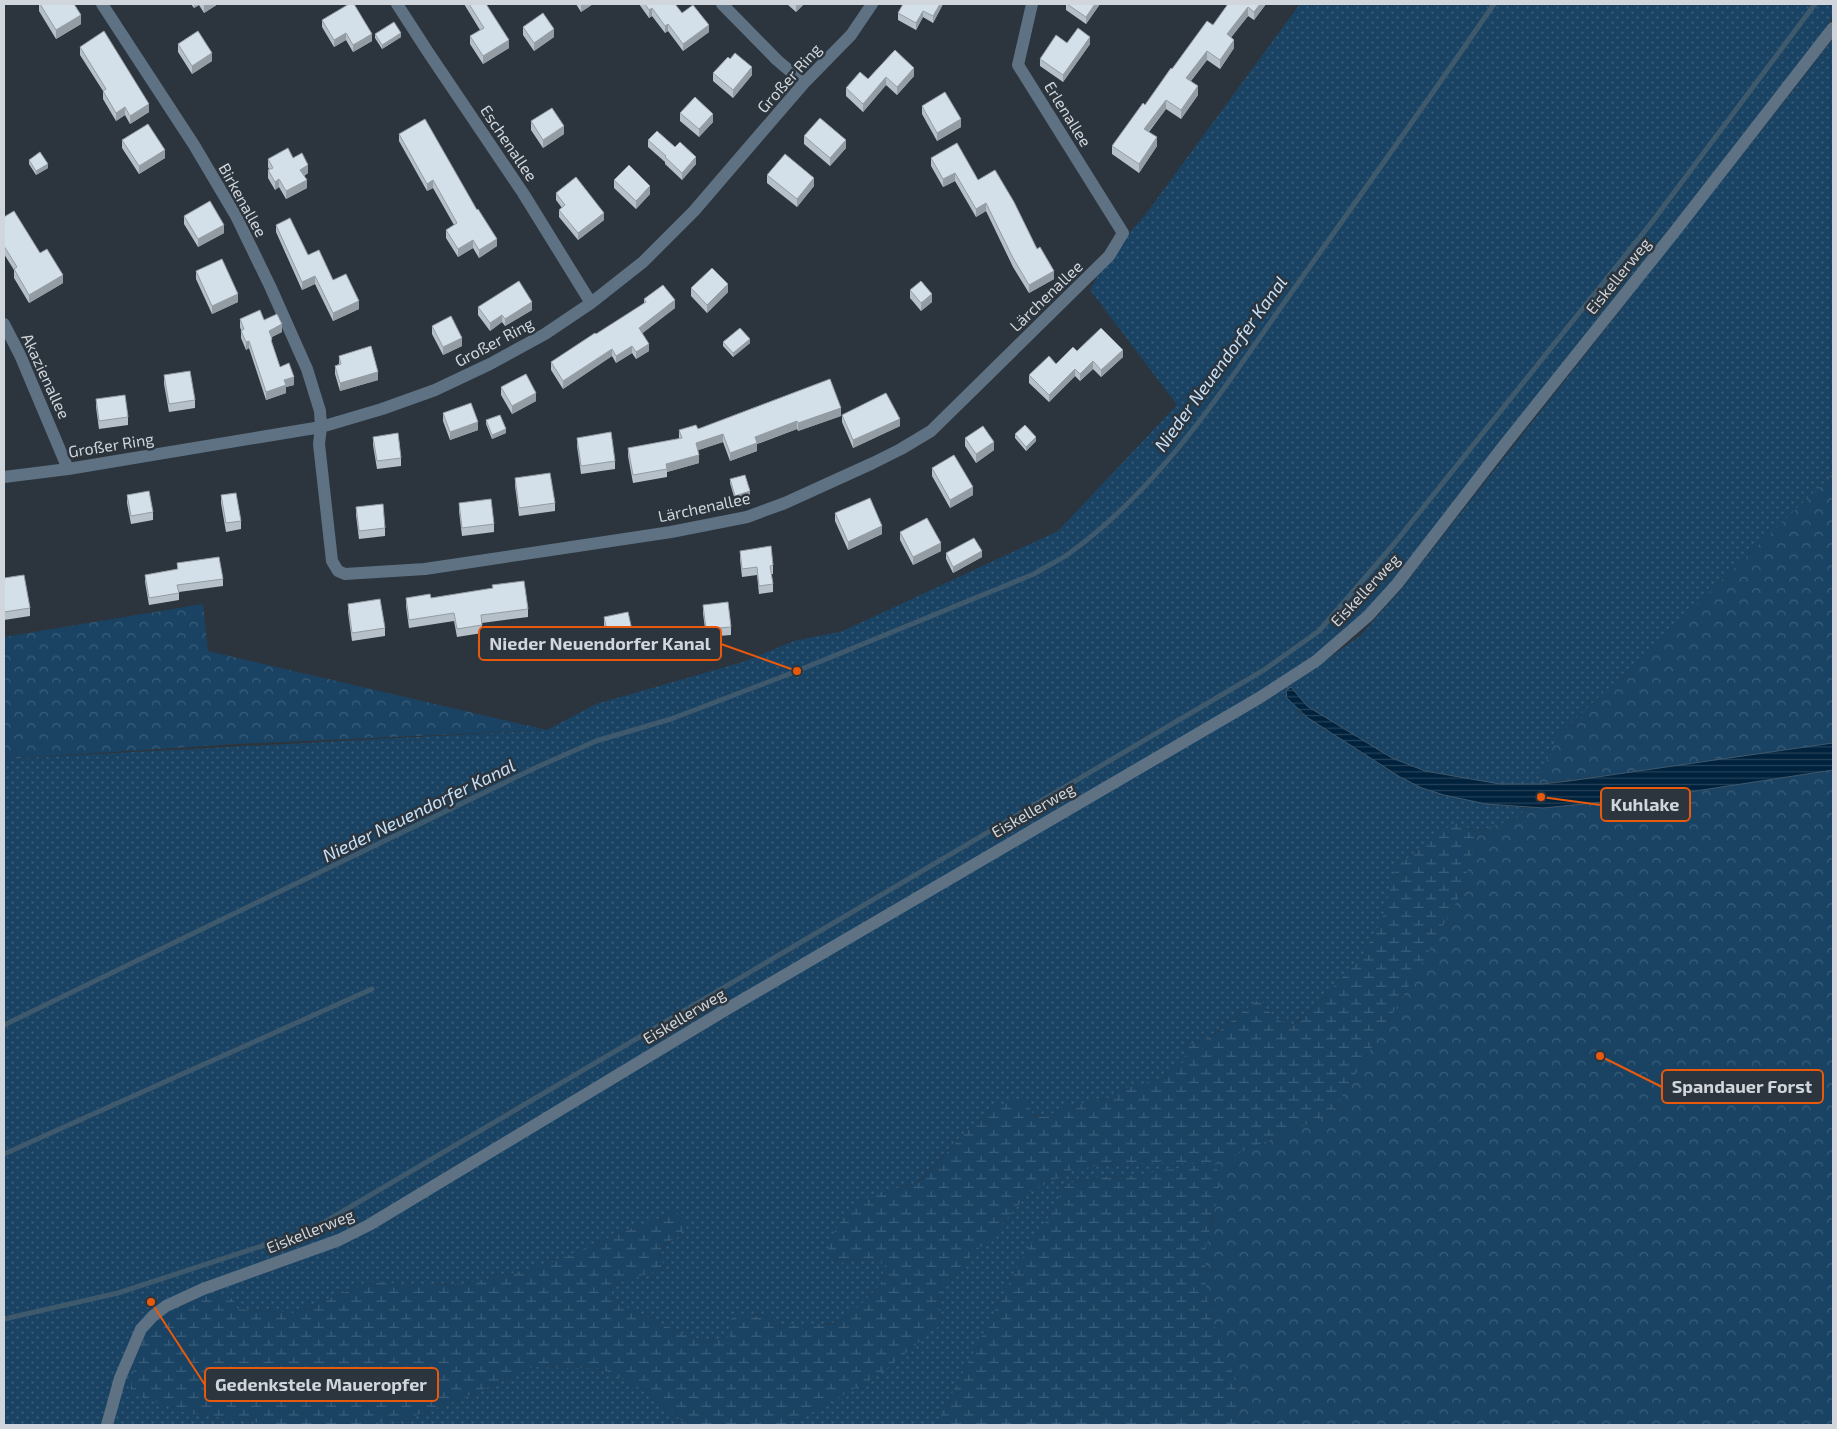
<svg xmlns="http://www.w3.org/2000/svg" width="1837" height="1429" viewBox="0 0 1837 1429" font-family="'Exo 2',sans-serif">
  <defs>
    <pattern id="grass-dots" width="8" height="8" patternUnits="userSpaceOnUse" patternTransform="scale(1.25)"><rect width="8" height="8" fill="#1a4363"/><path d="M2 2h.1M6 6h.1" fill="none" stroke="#3a5d79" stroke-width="1.8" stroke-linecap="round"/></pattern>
    <pattern id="forest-crowns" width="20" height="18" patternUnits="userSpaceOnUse" patternTransform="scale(1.25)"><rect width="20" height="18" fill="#1a4363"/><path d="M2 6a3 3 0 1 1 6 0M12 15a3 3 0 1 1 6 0" fill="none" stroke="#3a5d79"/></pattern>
    <pattern id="wetland-marsh" width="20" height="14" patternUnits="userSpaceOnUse" patternTransform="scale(1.25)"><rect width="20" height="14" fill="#1a4363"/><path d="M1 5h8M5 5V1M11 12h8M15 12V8" fill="none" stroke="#3a5d79"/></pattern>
    <pattern id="water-rules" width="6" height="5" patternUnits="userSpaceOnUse" patternTransform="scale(1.25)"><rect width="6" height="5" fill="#00223d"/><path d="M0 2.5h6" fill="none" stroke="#244158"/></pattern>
  </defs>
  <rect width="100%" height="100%" fill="#2c353d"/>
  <path fill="url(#grass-dots)" d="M1300,4H1833V16L1820,36L1392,584L1301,678L1361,635L1401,589L1833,39V474L1557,737L1537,784H1500L1425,771L1392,758L1307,706L1291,687L1299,712L1335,735L1486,804L1527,808L1517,818L1477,832L1470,828L1396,867L1382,920L1360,959L1322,999L1292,1026C1274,1020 1269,1013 1260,998L1212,1036L1186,1047L1184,1062L1160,1079L1126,1088L1109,1098L1067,1107L1045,1117L997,1106L969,1129L917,1183L889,1189L839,1263L869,1258L885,1264L881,1284L858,1308L838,1322L821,1325L803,1324L788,1327L756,1315L747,1319L736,1316L730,1337L716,1340L693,1338L623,1306L611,1294L615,1283L665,1269L660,1257L664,1245L681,1235L674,1210L659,1219L624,1231L549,1264L501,1276L464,1284L417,1285L371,1282L293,1313L238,1309L135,1363L131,1393L187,1413L275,1425H4V759L547,730L596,704L743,662L794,641L843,631L1058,531L1177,405L1090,290L1109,256L1145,215Z
    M1123,1163H1215L1130,1176L1100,1177L1066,1184L1050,1215L1020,1262L936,1425H784L819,1409L939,1326L943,1283L988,1240L1029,1193L1073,1169Z
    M533,1367L600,1368L646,1391L687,1425H370L406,1419L466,1397Z"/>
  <path fill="url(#forest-crowns)" d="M1833,474V743L1633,772L1537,784L1557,737Z
    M203,604L208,651L547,730L236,744L4,759V637Z
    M1833,770V1425H1241L1234,1378L1223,1345L1213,1324L1207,1299L1205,1278L1206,1246L1214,1216L1215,1163L1331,1114L1402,998L1462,892L1477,832L1517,818L1527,808H1543L1663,796Z"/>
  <path fill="url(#wetland-marsh)" d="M1455,822L1477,832L1462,892L1402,998L1331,1114L1215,1163L1219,1176V1192L1206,1246L1205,1278L1207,1299L1213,1324L1223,1345L1234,1378L1241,1425H936L1020,1262L1050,1215L1066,1184L1100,1177L1130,1176L1210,1163H1123L1073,1169L1029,1193L988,1240L943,1283L939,1326L880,1374L819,1409L784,1425H687L646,1391L600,1368L533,1367L466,1397L406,1419L370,1425H275L187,1413L130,1393L139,1334L160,1318L209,1293L233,1299L238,1309L293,1313L371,1282L417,1285L464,1284L501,1276L549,1264L624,1231L659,1219L674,1210L685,1223L681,1235L663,1245L660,1257L665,1269L615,1283L611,1294L623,1306L693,1338L716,1340L730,1337L731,1329L728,1321L736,1316C748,1319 757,1315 770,1315C783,1332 787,1324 804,1324C816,1323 827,1327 838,1322C847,1317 877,1292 881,1283C883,1278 884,1270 885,1264L869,1258L839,1263L829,1255V1241L841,1221L859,1201L889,1189L918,1183L969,1129L997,1106L1012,1101H1024L1035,1116L1045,1117L1067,1107L1109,1098L1126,1088L1160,1079L1184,1062L1186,1047L1213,1036L1260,998C1268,1013 1275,1021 1293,1026L1322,999L1360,959L1382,920L1396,867Z"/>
  <path fill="url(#water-rules)" stroke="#3e586c" d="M1291,687L1307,706L1392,758L1425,771L1500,784H1542L1569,781L1833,743V770L1663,796L1543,808L1486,804L1444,795L1422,788L1400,777L1308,718L1287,698L1286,691Z"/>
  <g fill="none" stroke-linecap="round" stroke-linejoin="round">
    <path stroke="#3e586c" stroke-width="5" d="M4,1025L535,768L596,741L671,719L797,671L1034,574C1045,567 1056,562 1067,555C1164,486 1228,381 1296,286C1363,192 1429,99 1494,4
      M4,1154L372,989
      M4,1319L118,1293L311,1230L1264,670L1319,631L1394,544L1652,222L1815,4"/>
    <path stroke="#5e7284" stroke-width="12" d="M102,4L194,145L236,216L270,286L307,369L320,411L321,427L319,444L332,561L338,571L345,574L425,569L671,532L747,517L785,503L873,463L901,449L931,431L1109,256L1123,233L1018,65L1032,4
      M397,4L428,52L523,193L591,303
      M722,4L777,60L804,83
      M4,324L20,355L68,469
      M4,477L68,469L321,427L382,409L435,390L490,364L545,334L591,303L643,262L694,211L804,83L851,35L872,4
      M107,1425L120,1378L141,1329L153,1316L166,1306L203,1289L339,1240L369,1225L732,1006L1259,698L1316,661L1368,616L1397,584L1502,448L1676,230L1833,28"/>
  </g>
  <path fill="#b5c0c8" d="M39,4H74L81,24L56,39L39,11Z
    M191,4H218L204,13L199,5L194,8Z
    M464,4H488L487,5L509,48L483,64L470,44V36L480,30Z
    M576,4H593L581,12Z
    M639,4H675L682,13L709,32L683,51L668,31L665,33L652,16L649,18Z
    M787,4H804L796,12Z
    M943,4L933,23L923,17L916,30L898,20V13Z
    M1066,4H1100L1086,24L1066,10Z
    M1228,4H1266L1254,20L1248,16L1231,37L1234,48L1220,69L1207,60L1191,81L1198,95L1181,119L1166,109L1149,132L1157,146L1139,173L1112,154V146L1145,105L1172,69L1213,25Z
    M322,20L372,41L353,52L346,40L334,47L322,27Z
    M523,27L554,37L534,51L523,35Z
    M375,34L401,37L382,49L375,38Z
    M1067,43L1090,44L1063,82L1040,66V59Z
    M178,44L212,61L192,74L178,52Z
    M80,47L149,112L130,124L125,115L116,121L103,99V91L80,55Z
    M895,50L914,76L897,95L886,85L863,112L846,96V88L868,79Z
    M730,59L752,75L733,98L713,81V73Z
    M922,106L961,127L937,141L922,114Z
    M680,113L713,122L699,137L680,121Z
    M531,121L564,134L543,148L531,130Z
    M399,134L497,246L479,258L473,248L458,257L446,238V230L454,225L433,188L427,191L399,141Z
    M804,136L846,148L830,166L804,144Z
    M122,140L165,158L139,174L122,148Z
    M648,140L696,164L682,180L665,164V162L648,147Z
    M293,158L308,173L304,176L307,188L286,199L279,187L275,190L268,178V170L269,169L268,167V159Z
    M931,158L978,180L1037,249L1054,279L1029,293L1013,267L986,211L976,217L955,181L943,187L931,166Z
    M29,160L48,168L36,175L29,164Z
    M767,175L814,186L797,207L767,183Z
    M614,180L650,194L636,209L614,188Z
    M556,193L604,220L578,240L559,217V210L562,208L556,200Z
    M184,216L224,233L198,247L184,224Z
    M4,217L40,253L63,283L29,303L14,278V270L4,254Z
    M276,225L308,255L333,280L359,309L333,321L315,284L302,290L276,232Z
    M196,271L238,302L212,314L196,279Z
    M691,288L728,292L707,313L691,296Z
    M910,290L932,302L921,311L910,298Z
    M644,299L675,308L642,333L649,351L636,359L632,353L616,363L612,356L563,389L551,370V362L644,304Z
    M478,307L532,310L505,326L502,322L490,331L478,315Z
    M240,319L264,320L282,332L272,337V345L280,367L294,385L286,387V393L266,400L249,348L246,350L241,338V330L240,327Z
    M432,326L462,346L443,355L432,334Z
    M723,342L750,343L733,357L723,346Z
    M1077,351L1123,357L1101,377L1093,369L1080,381L1075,376L1049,402L1029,383V375L1056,364Z
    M339,356L378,380L340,391L335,374V366L339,364Z
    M164,375L195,400V408L169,412L164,384Z
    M501,387L536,401L512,414L501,395Z
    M96,399L128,417V425L99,429L96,407Z
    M443,413L478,430L450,440L443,421Z
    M842,415L900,426L853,448L842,422Z
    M841,416L798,431L797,429L757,444V451L730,461L723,442L698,450L699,463L667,472V477L633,483L628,456V448L679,439V430Z
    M486,420L506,433L492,439L486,424Z
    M1015,434L1036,441L1026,451L1015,438Z
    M373,437L401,458V466L377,469L373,445Z
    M577,438L615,461V469L581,474L577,446Z
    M965,438L994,450L976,463L965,446Z
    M932,468L973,495L950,508L932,476Z
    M515,478L555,503V511L519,516L515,486Z
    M730,479L750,495L735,500L730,483Z
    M127,495L153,512V520L131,524L127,503Z
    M221,495L241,521V529L226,532L221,503Z
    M459,503L494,524V532L462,536L459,511Z
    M356,507L385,528V536L359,539L356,515Z
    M835,513L882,534L848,550L835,521Z
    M900,532L941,551L913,565L900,540Z
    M740,551L773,565V574H771L773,584V592L759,594L757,575L742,577L740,559Z
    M946,553L982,557L953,573L946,559Z
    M177,563L223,579V586L179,592V600L149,605L145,582V575L177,569Z
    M4,578L30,608V616L4,620Z
    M406,598H431L528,609V617L482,623V633L457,637L454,621L409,628L406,606Z
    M348,604L385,628V636L352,641L348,612Z
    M703,605L731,627V635L706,637L703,613Z
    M604,617L632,638L608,643L604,625Z"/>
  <path fill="#949ca3" d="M194,4H199V5L194,8Z
    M205,4H218L204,13V5Z
    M581,4H593L581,12Z
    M796,4H804L796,12Z
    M940,4H943L933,23V16Z
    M1095,4H1100L1086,24V17Z
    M1260,4H1266L1254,20V12Z
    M1248,7V16L1227,43V34Z
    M652,8V16L649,18V10Z
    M923,11V17L916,30V23Z
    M81,15V24L56,39V30Z
    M668,24V31L665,33V26Z
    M709,25V32L683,51V44Z
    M554,29V37L534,51V43Z
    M346,33V40L334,47V40Z
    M401,33V37L382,49V45Z
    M372,34V41L353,52V45Z
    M1090,37V44L1063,82V75Z
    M509,40V48L483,64V56Z
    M1234,40V48L1220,69V60Z
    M1207,51V60L1186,87V78Z
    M212,53V61L192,74V66Z
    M752,67V75L733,98V90Z
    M914,68V76L897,95V87Z
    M886,77V85L863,112V104Z
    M1198,86V95L1181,119V110Z
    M1166,100V109L1144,137V129Z
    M149,104V112L130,124V116Z
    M125,107V115L116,121V113Z
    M713,114V122L699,137V129Z
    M961,119V127L937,141V133Z
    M564,126V134L543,148V140Z
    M1157,137V146L1139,173V164Z
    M846,140V148L830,166V158Z
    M165,150V158L139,174V166Z
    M696,157V164L682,180V173Z
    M48,164V168L36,175V171Z
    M308,165V173L300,178V170Z
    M955,173V181L943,187V179Z
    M814,178V186L797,207V199Z
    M279,179V187L275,190V182Z
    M307,180V188L286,199V191Z
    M433,180V188L427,191V184Z
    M650,186V194L636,209V201Z
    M986,203V211L976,217V209Z
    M604,213V220L578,240V233Z
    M224,225V233L198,247V239Z
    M497,239V246L479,258V250Z
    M473,240V248L458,257V249Z
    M1054,271V279L1029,293V285Z
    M63,275V283L29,303V295Z
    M315,276V284L302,290V282Z
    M728,284V292L707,313V305Z
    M238,294V302L212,314V306Z
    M932,294V302L921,311V303Z
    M675,300V308L639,336V328Z
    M359,301V309L333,321V313Z
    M532,302V310L505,326V319Z
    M502,315V322L490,331V323Z
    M282,324V332L269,338V331Z
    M462,338V346L443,355V347Z
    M750,339V343L733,357V353Z
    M249,341V348L246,350V342Z
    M649,344V351L636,359V352Z
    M632,346V353L616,363V356Z
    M612,349V356L563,389V381Z
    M1123,350V357L1101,377V370Z
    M1093,361V369L1080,381V374Z
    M1075,369V376L1049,402V395Z
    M378,372V380L340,391V383Z
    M294,377V385L286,387V393L266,400V392L284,380Z
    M536,393V401L512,414V406Z
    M841,408V416L798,431V423Z
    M900,419V426L853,448V440Z
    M797,421V429L757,444V451L730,461V453L755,437Z
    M478,422V430L450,440V432Z
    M506,429V433L492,439V435Z
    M723,434V442L696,451V443Z
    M1036,437V441L1026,451V447Z
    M994,442V450L976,463V454Z
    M699,455V463L667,472L666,464Z
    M973,487V495L950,508V500Z
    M750,491V495L735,500V496Z
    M882,526V534L848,550V542Z
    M941,543V551L913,565V557Z
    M982,551V557L953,573V567Z
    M632,630V638L608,643V635Z"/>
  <path fill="#d3dfe9" stroke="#949ca3" d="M40,4H74L81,15L56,30Z
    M349,4H354L372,34L353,45L346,33L334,40L322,20Z
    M469,4H486L509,40L483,56L470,36L484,28Z
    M645,4H675L682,13L693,5L709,25L683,44L668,24L665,26L652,8L649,10Z
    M903,4H940L933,16L923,11L916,23L898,13Z
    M1067,4H1095L1086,17Z
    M1228,4H1260L1254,12L1248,7L1227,34L1234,40L1220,60L1207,51L1186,78L1198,86L1181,110L1166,100L1144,129L1157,137L1139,164L1112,146L1143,103L1145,105L1171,68L1172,69L1207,21L1213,25Z
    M543,13L554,29L534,43L523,27Z
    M394,22L401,33L382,45L375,34Z
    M1078,28L1090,37L1063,75L1040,59L1056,35L1067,43Z
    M104,31L149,104L130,116L125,107L116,113L103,91L106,89L80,47Z
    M198,31L212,53L192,66L178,44Z
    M895,50L914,68L897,87L886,77L863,104L846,88L860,72L868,79Z
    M735,53L752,67L733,90L713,73L728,57L730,59Z
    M945,92L961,119L937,133L922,106Z
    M695,97L713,114L699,129L680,113Z
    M552,108L564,126L543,140L531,121Z
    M820,118L846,140L830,158L804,136Z
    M425,119L477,210L478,209L497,239L479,250L473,240L458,249L446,230L457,223L433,180L427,184L399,134Z
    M148,124L165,150L139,166L122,140Z
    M657,131L675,147L680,142L696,157L682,173L665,157L666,156L648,140Z
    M957,143L978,180L995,170L1014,202L1037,249L1040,247L1054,271L1029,285L1013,258L986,203L976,209L955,173L943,179L931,158Z
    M288,148L293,158L302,153L308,165L300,170L307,180L286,191L279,179L275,182L268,170L273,168L268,159Z
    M40,152L48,164L36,171L29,160Z
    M785,154L814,178L797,199L767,175Z
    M629,165L650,186L636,201L614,180Z
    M576,177L604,213L578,233L559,210L565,205L556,193Z
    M210,201L224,225L198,239L184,216Z
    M14,211L40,253L47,249L63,275L29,295L14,269L17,267L4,246V217Z
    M290,218L308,255L319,250L333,280L346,274L359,301L333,313L315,276L302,282L276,225Z
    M222,259L238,294L212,306L196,271Z
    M712,268L728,284L707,305L691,288Z
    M519,281L532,302L505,319L502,315L490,323L478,307Z
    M921,281L932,294L921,303L910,290Z
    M663,285L675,300L639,328L649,344L636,352L632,346L616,356L612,349L563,381L551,362L595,333L596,334L646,302L644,299Z
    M260,310L264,320L277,314L282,324L269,331L272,339L271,340L280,367L289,363L294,377L284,380L286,385L266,392L249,341L246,342L241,331L244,329L240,319Z
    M451,316L462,338L443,347L432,326Z
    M740,328L750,339L733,353L723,342Z
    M1101,328L1123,350L1101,370L1093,361L1080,374L1075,369L1049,395L1029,375L1049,356L1056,364L1073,347L1077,351Z
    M371,346L378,372L340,383L335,366L341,364L339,356Z
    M190,371L195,400L169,404L164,375Z
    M526,374L536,393L512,406L501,387Z
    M830,379L841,408L798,423L797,421L755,437L757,443L730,453L723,434L696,443L699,455L666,464L667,469L633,475L628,448L682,438L679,430L696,425L698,429Z
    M886,393L900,419L853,440L842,415Z
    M125,395L128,417L99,421L96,399Z
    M471,403L478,422L450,432L443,413Z
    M500,415L506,429L492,435L486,420Z
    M1025,425L1036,437L1026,447L1015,434Z
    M983,426L994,442L976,454L965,438Z
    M611,432L615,461L581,466L577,438Z
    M398,433L401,458L377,461L373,437Z
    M954,455L973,487L950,500L932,468Z
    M550,473L555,503L519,508L515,478Z
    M745,475L750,491L735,496L730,479Z
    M149,491L153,512L131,516L127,495Z
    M236,493L241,521L226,523L221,495Z
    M870,498L882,526L848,542L835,513Z
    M491,499L494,524L462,528L459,503Z
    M383,504L385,528L359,531L356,507Z
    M927,518L941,543L913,557L900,532Z
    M974,538L982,551L953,567L946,553Z
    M771,546L773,565L770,566L773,584L759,586L757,567L742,569L740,551Z
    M219,557L223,579L177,585L179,593L149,598L145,575L178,569L177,563Z
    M24,575L30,608L4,612V578Z
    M524,581L528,609L481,615L482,625L457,629L454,613L409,620L406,598L430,594L431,598L493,588L492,585Z
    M380,599L385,628L352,633L348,604Z
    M728,602L731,627L706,629L703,605Z
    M628,612L632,630L608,635L604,617Z"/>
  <g text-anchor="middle" stroke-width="5" stroke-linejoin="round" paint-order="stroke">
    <g font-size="16" fill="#d0d6db" stroke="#2c353d">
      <text transform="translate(789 78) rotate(-48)" y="6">Großer Ring</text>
      <text transform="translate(1068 114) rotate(58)" y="6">Erlenallee</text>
      <text transform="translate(509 143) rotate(56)" y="6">Eschenallee</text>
      <text transform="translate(243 200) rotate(61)" y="6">Birkenallee</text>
      <text transform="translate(1618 276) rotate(-51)" y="6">Eiskellerweg</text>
      <text transform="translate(1046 296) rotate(-44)" y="6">Lärchenallee</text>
      <text transform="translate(494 342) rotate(-28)" y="6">Großer Ring</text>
      <text transform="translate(46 376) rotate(65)" y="6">Akazienallee</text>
      <text transform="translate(111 445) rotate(-9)" y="6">Großer Ring</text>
      <text transform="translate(704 507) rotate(-12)" y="6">Lärchenallee</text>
      <text transform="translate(1365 590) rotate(-47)" y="6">Eiskellerweg</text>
      <text transform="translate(1033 810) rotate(-30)" y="6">Eiskellerweg</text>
      <text transform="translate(684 1016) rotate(-31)" y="6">Eiskellerweg</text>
      <text transform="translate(310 1231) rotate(-22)" y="6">Eiskellerweg</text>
    </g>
    <g font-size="18" font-style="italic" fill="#c6e1fa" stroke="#2c353d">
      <text transform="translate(1221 364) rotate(-54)" y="6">Nieder Neuendorfer Kanal</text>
      <text transform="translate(419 811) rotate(-26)" y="6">Nieder Neuendorfer Kanal</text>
    </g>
  </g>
  <path fill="none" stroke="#e8590c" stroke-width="2" d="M797 671L721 644M1541 797L1601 805M1600 1056L1662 1087M151 1302L205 1385"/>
  <g fill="#e8590c" stroke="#2c353d" stroke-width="2">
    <circle cx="797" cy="671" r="5"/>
    <circle cx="1541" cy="797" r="5"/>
    <circle cx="1600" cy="1056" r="5"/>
    <circle cx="151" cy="1302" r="5"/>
  </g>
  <g fill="#2c353d" stroke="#e8590c" stroke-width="2">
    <rect x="479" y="627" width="242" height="33" rx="5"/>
    <rect x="1601" y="788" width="89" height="33" rx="5"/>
    <rect x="1662" y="1070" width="161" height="33" rx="5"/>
    <rect x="205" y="1368" width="233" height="33" rx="5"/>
  </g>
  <g font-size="18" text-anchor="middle" font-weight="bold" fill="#d0d6db">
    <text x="600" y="650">Nieder Neuendorfer Kanal</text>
    <text x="1645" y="811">Kuhlake</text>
    <text x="1742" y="1093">Spandauer Forst</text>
    <text x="321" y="1391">Gedenkstele Maueropfer</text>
  </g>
  <rect width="1837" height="1429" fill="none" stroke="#d0d6db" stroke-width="10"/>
</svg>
